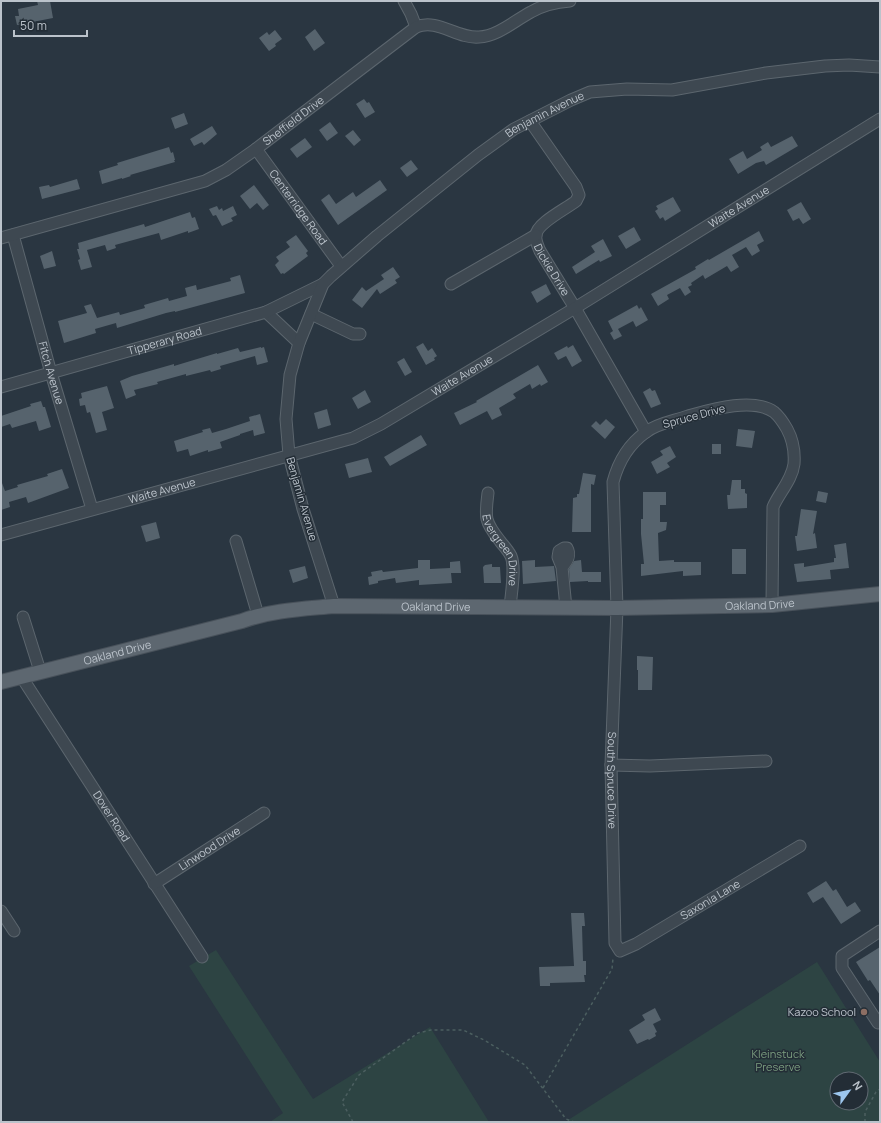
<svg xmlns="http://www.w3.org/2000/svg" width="881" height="1123" viewBox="0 0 881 1123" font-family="Manrope,sans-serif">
  <rect width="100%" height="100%" fill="#2a3641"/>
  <path fill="#2d4443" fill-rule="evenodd" d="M216,950L313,1099L430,1027L489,1122H270L283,1113L189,966Z
    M817,962L880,1062V1122H565ZM837,1079H861V1103H837Z"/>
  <path fill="#56636d" d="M37,1H50L53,18L17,25L15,16H19L18,9L38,5Z
    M315,29L325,43L314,51L305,37Z
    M275,30L282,39L275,44L276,46L269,51L259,38L267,32L269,35Z
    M364,99L367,103L369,102L375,112L365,118L356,104Z
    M184,113L188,124L175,129L171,118Z
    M330,122L338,133L327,141L319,130Z
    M212,126L217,134L204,145L202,142L194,146L190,139Z
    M353,130L361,140L354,146L345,136Z
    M792,136L798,146L766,165L764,161L756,163L738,174L729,159L743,151L747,159L762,150L760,147L768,142L771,147Z
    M305,138L312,147L297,158L290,149Z
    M169,147L171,153L173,152L175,160H174L175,162L130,175L131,176L122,179V178L102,184L99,171L118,165L117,163Z
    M411,160L418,169L407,177L400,168Z
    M77,179L80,189L42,199L39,187L49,185L50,187Z
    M380,180L387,190L338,225L321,200L329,194L336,204L353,192L356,197Z
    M254,185L269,205L263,210L257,203L250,209L240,196Z
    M673,197L681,211L665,221L663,217L660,219L655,211L658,209L656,206Z
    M801,202L811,219L803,224L799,218L793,221L787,210Z
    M217,206L219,210L222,208L223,211L233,206L237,215L231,218L233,221L222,226L216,215L213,216L209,209Z
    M190,212L192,218L195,217L199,229L188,233V231L161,240L159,233L115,245L116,248L107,251L105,245L87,250L92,267L81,270L78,260L80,259L77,249H79L78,243L144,224L145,227Z
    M634,227L641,240L626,249L618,236Z
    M759,231L764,241L757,245L760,251L752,256L746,247L732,255L739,267L731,272L727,266L705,279L703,275L691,283L692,285L688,287L691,292L685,296L680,288L667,295L669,299L658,306L651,294L696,269L695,267L708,259L709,260Z
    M296,235L308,251L306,253L308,256L284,274L283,273L281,274L275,265L279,261L276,257L290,247L286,242Z
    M603,239L612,256L600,262L599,260L576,274L572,267L595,252L591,246Z
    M52,251L56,266L44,269L40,256Z
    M393,267L400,277L395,280L397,283L380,294L377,289L362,308L352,300L362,287L366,291L384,279L381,275Z
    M240,275L245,293L175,312V311L166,313L117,328L116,323L95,329L96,333L64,343L58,321L87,313L84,306L91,304L97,318L119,312L120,315L145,308L144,305L168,298L169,301L187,296L185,288L196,285L197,290L231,281L230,278Z
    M546,284L551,294L537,303L531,292Z
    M637,305L639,309L641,307L648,320L636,327L633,321L618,329L622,336L614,340L610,333L613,331L608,321Z
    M423,343L428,351L432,348L437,356L434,358L435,360L426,365L416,347Z
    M573,345L582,361L572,367L566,356L558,360L554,353L567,346L568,348Z
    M261,347V348L264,347L268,362L257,365L255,356L220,366L221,369L211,372L210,370L186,376V374L157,382L158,384L134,390L136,395L126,399L120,381L132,376L174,364V366L217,353V354L238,348L240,352Z
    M404,358L412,372L405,376L397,362Z
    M538,365L548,382L541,386L540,384L532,389L530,384L513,394L516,398L499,408L502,415L492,420L487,411L460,425L454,413L477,402L476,401Z
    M107,386L114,408L102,412L107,430L96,433L90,412L87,413L85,405L80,406L79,399L82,398L81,393Z
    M650,388L652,391L655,390L661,404L651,408L643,392Z
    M365,390L371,402L358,409L352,398Z
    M41,401L43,407H45L51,427L39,431L36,421L12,428L10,424L1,427V416L31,406L30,404Z
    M327,409L331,425L318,429L314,413Z
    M260,414L265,433L254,436L253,430L240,434V435L220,442L222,448L208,452V450L190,456L188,449L177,452L174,441L203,432L202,430L210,428L212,433L226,429L250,421L249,417Z
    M606,419L615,427L605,439L591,426L596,421L600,425Z
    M738,429L755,431L752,448L736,446Z
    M421,435L427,445L390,466L384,457Z
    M712,444H721V454H712Z
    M670,446L676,457L667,463L670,467L657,474L651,462L663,455L660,451Z
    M368,458L372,472L349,478L345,464Z
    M62,469L69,488L28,503L26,497L9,502L10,507L1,510V484L2,483L5,491L18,487L17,485L48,476L47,474Z
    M583,473L596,475L594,485L591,484V532H572L573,498L577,497V494H579Z
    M732,480H741V489H745V493L747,494V508L728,509L727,495H730Z
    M818,491L828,493L826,503L816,501Z
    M643,492H666V505H660V522H667L666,530L658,533L659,561L674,560V562H701V575L683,576V571L641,576V564H644L641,534V519H643Z
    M801,509L817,511L813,534L815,533L817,548L797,551L795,536H797Z
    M156,522L160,538L146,542L141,526Z
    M846,543L849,568L830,570L831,579L797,582L794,564L804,563V567L834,562V558H836L834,545Z
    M732,549H746V574H732Z
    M418,560H430V569L450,568V562L460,561L461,573H451L452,583L419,585V580L396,583L395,578L378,581V583L369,585L368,577L372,576L371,572L382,570L383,572L418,568Z
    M535,560V567L554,566L556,581L523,584L522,561Z
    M581,560L582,572H601V582H588V581L570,582L569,569L574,561Z
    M492,564V567H500L501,583H484L483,567L485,565Z
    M305,566L308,578L293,583L289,570Z
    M637,656L653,657L652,690H638V670H637Z
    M826,881L833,891L836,889L847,907L855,902L861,911L841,924L823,897L813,903L807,893Z
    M571,913H584L585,926H582L583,961H586V975H584L585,982L550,983V986H540L539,967L574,966Z
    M880,947V995L870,980L868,981L856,962Z
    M655,1008L661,1020L653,1024L657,1032L655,1033L656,1036L649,1040L648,1039L637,1044L629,1030L645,1020L642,1015Z"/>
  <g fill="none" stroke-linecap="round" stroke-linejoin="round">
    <defs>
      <g id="minor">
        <path d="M404,1L411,14L416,27"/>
        <path id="s1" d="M530,121L576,187L579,195L576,201C566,209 537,223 536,235C535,241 538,246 540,251L575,308L646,432"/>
        <path id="s2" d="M256,149L341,266"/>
        <path id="s3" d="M13,235L51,373L92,509"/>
        <path id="s4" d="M1,238L205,181L226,170L256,149L416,27C438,18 457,39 479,37C498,36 514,21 531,12C543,5 556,2 570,1"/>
        <path d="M451,284L536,235"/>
        <path d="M266,312L299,343"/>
        <path d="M311,314L353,334H360"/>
        <path id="s5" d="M1,387L266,312L323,284"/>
        <path id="s6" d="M488,493C485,517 484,521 500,541C503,545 508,550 511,556C516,568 511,594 510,608"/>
        <path id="s7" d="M1,535L353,438L381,424L575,308L880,119"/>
        <path d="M236,541L258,615"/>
        <path d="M562,567C567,562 571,555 567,548H564L559,551L558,557L562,567L566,608"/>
        <path id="s8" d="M772,605L773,507C779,493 792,480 794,464C795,451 793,440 787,429C783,422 780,417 774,412C753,397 710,410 688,416C674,421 658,423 646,432C629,444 618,463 613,482L617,608L611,765L615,943L620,951L636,944L800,846"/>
        <path id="s9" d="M334,606L303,509L289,455L286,419L290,375L299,343L323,284L331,276L377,236L478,155L514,129L571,100L590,92L627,89L672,90L766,73L825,66L849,65L880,67"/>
        <path d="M23,617L40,671"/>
        <path id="s10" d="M21,676L202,957"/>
        <path d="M611,765L650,766L766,761"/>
        <path id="s11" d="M154,884L264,813"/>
        <path d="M1,911L14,931"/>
        <path d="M878,1023L842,968V956L880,931"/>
      </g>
      <g id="major">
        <path id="s12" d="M1,682L242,621C272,610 303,609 334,606L617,608L772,605L880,594"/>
      </g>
    </defs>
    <use href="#minor" stroke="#5c666e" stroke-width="13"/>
    <use href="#major" stroke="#48515a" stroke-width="16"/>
    <path stroke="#4c5f60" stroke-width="1.5" stroke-dasharray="3 3" stroke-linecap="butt" d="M543,1088L612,969L613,958
      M353,1122L342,1102L359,1075L418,1033L431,1030H463L484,1040L525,1065L566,1119L574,1122
      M865,1122V1112L876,1092L880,1089"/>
    <use href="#minor" stroke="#3e4851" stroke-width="11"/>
    <use href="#major" stroke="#5d6770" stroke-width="14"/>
  </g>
  <circle fill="#8d6e63" stroke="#232d36" stroke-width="1.5" cx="864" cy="1012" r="4"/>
  <g text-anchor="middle" stroke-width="3" stroke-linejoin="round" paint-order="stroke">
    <g font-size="11" fill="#bbc3cb" stroke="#232d36">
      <text dy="4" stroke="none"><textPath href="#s9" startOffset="615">Benjamin Avenue</textPath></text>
      <text dy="4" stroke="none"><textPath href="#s4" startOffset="319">Sheffield Drive</textPath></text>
      <text dy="4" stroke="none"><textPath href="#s7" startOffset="815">Waite Avenue</textPath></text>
      <text dy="4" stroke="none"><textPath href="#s2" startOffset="72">Centerridge Road</textPath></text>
      <text dy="4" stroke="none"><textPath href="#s1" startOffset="188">Dickie Drive</textPath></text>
      <text dy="4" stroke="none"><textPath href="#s5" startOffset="170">Tipperary Road</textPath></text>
      <text dy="4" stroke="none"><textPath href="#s3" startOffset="143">Fitch Avenue</textPath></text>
      <text dy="4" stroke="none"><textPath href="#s7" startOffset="491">Waite Avenue</textPath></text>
      <text transform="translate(694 416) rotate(-15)" y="4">Spruce Drive</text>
      <text dy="4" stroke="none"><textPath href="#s7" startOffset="167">Waite Avenue</textPath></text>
      <text transform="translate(302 499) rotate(74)" y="4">Benjamin Avenue</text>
      <text dy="4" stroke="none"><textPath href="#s6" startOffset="61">Evergreen Drive</textPath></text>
      <text dy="4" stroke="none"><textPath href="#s12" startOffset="768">Oakland Drive</textPath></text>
      <text dy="4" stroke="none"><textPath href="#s12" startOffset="444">Oakland Drive</textPath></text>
      <text dy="4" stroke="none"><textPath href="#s12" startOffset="120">Oakland Drive</textPath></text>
      <text dy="4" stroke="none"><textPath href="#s8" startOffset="697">South Spruce Drive</textPath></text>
      <text dy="4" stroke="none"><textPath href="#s10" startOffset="167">Dover Road</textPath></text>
      <text dy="4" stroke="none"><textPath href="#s11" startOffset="66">Linwood Drive</textPath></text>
      <text dy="4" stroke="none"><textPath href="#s8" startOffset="973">Saxonia Lane</textPath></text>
    </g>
    <g font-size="11" fill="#bbc3cb" stroke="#232d36" text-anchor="end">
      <text x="856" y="1016">Kazoo School</text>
    </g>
    <g font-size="11" fill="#7c9e80" stroke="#232d36">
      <text x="778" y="1058">Kleinstuck<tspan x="778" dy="13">Preserve</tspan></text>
    </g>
  </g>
  <rect width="881" height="1123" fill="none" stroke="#bbc3cb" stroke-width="4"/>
  <g transform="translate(849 1091) rotate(57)"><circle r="19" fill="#232d36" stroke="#606972"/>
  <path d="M0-3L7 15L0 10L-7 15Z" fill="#9dc6ee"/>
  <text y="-6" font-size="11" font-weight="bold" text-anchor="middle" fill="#bbc3cb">N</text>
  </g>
  <path d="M14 30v6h73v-6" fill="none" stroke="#bbc3cb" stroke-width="2"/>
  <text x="20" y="30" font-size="12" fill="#bbc3cb" stroke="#232d36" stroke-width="3" paint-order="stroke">50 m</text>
</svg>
